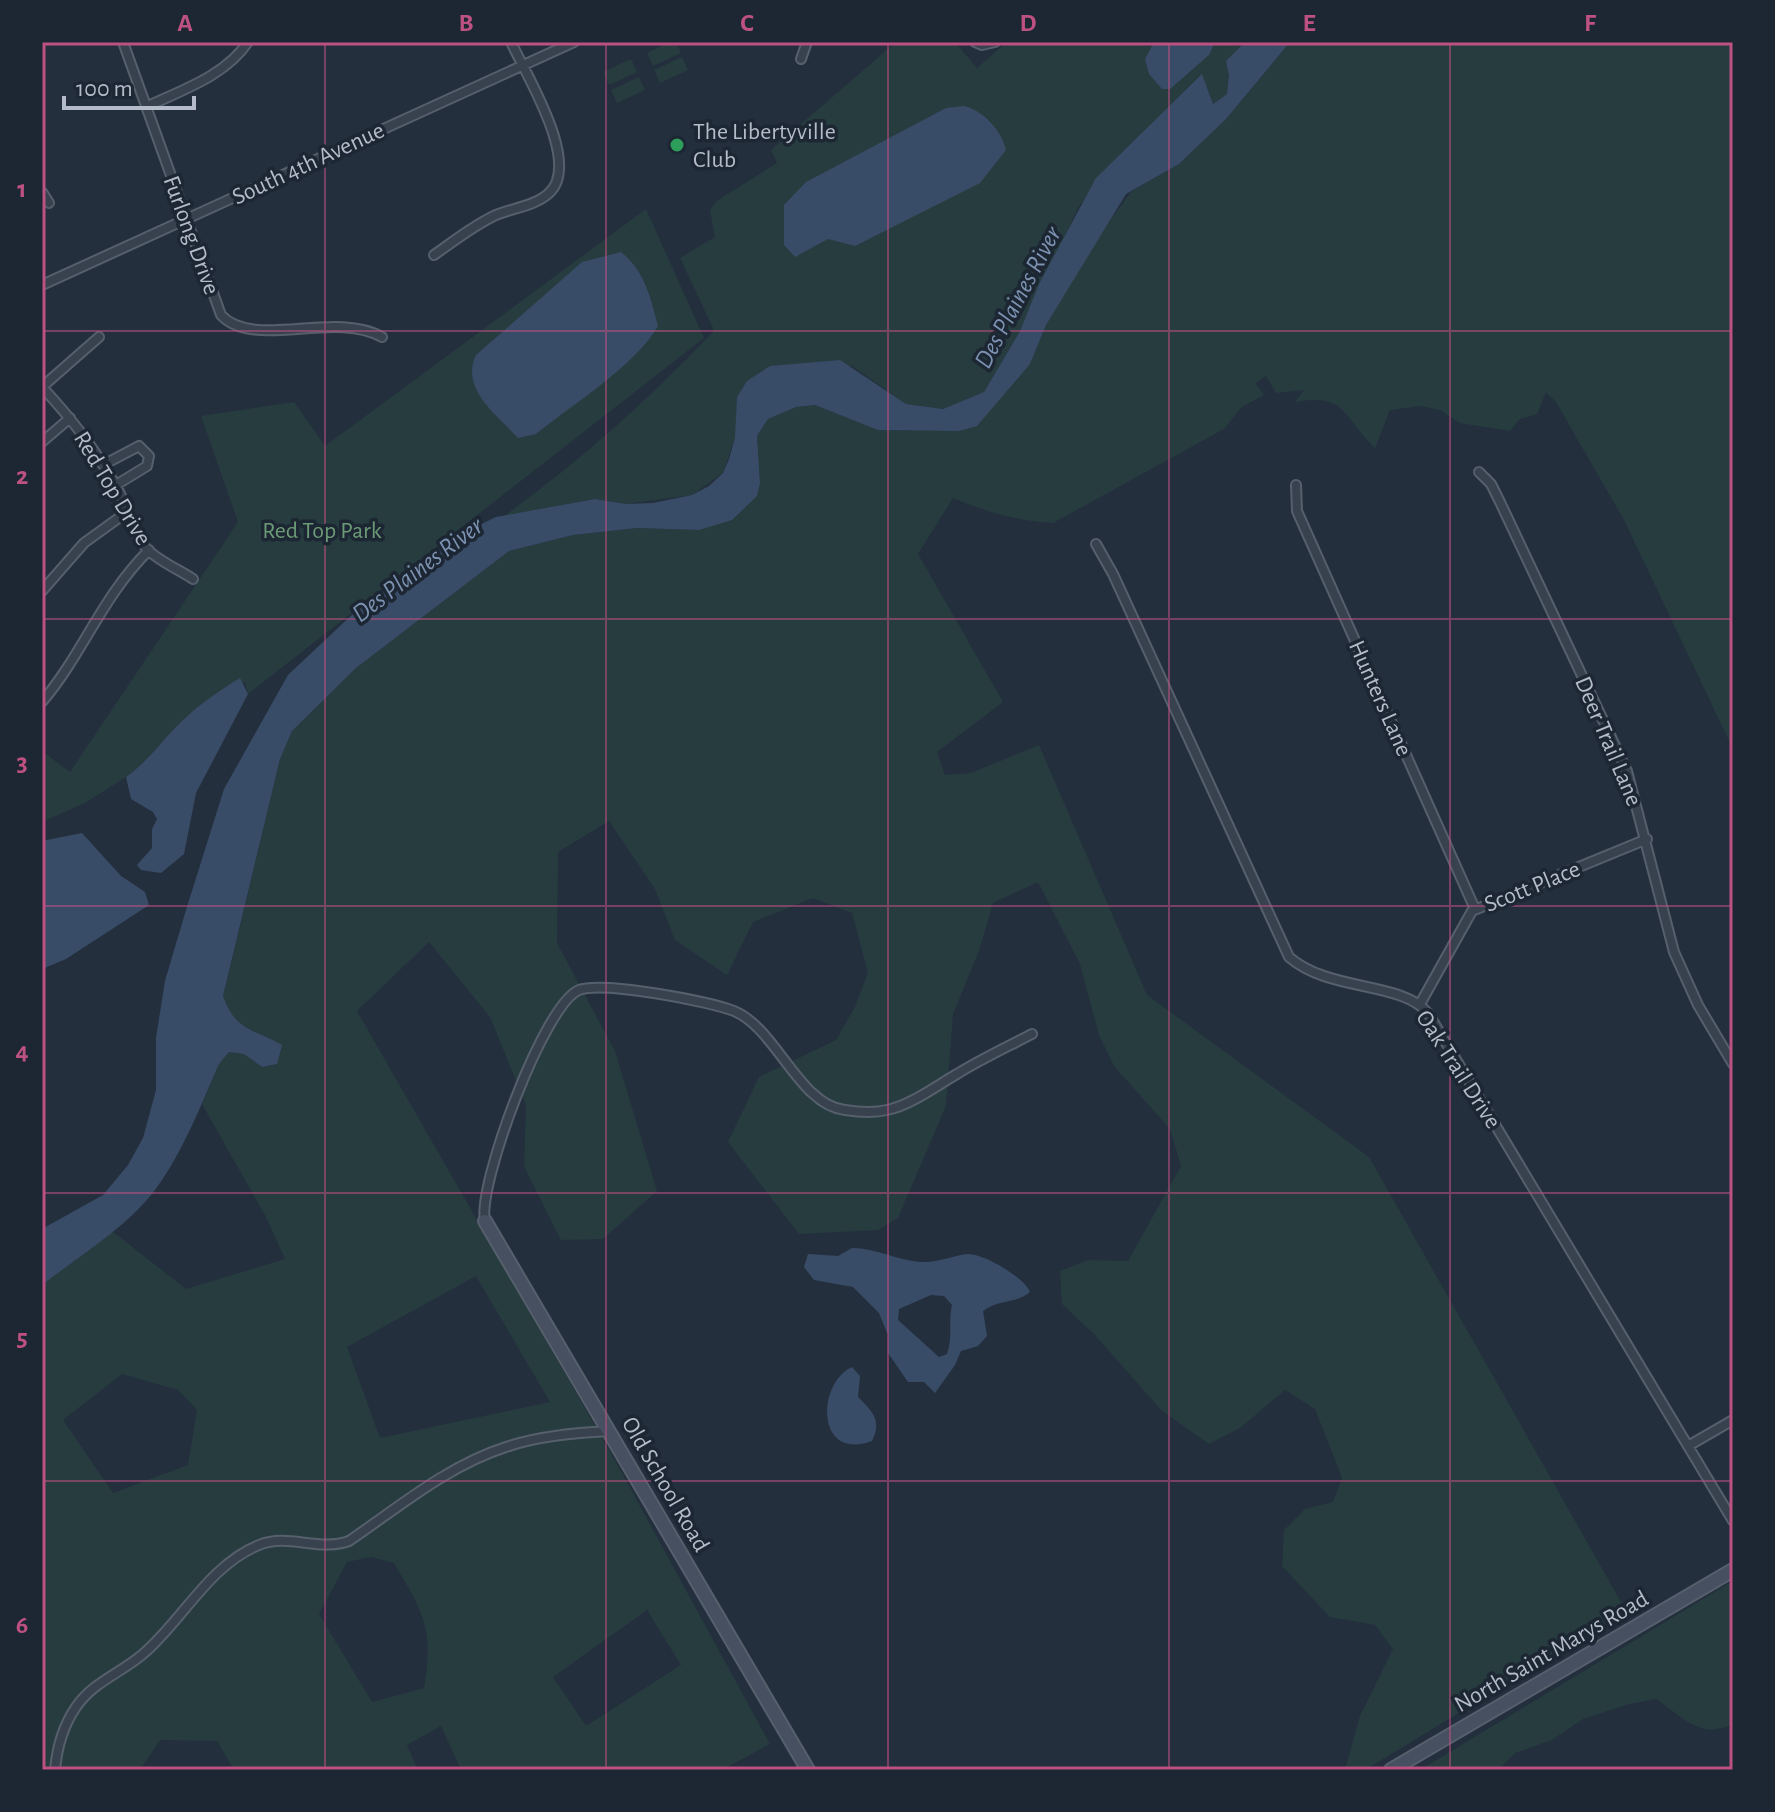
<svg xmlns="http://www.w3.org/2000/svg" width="1775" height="1812" viewBox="0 0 1775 1812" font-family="'Alegreya Sans',sans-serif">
  <rect width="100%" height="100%" fill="#242f3e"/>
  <path fill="#263c3f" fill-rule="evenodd" d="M669,42H676L681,53L653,66L647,53Z
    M896,42H955L977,68L1007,42H1245L1226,61L1229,76L1227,94L1213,104L1202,75L1079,206L1020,331L984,392L943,409L906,404L852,366L793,364L735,438L723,473L692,495L626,504L595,499L504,516C579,462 647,401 711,334L714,330L680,258L715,237L710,210L718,200L777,163L771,150Z
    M1290,42H1733V749L1624,520L1556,402L1546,392L1537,414L1520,419L1510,431L1460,423L1440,410L1421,406L1390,410L1375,448C1342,417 1348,393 1295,402L1304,390L1276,393L1266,376L1255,383L1264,395L1242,407L1224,429L1053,523C1017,521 986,512 953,498L918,554L1003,702L937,752L945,775L971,773L1039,745L1147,995L1369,1157L1626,1611L1365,1770H1345L1360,1716L1393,1649L1375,1625L1330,1617L1282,1566L1284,1530L1305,1509L1333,1502L1342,1478L1315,1409L1285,1390L1240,1428L1209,1444L1161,1410L1095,1335L1062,1304L1060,1271L1088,1260L1128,1261L1181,1166L1170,1129L1114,1066L1099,1035L1080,964L1038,882L993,903L979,951L953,1014L946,1106L898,1218L878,1230L799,1234L728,1142L759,1077L836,1040L854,1009L868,973L852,913L813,898L753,922L727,975L675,940L655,889L609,821L558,852L557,943L615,1051L657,1191L603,1239L561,1240L524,1166L526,1105L490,1017L429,942L357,1011L617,1464L770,1744L722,1770H461L441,1726L407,1745L418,1770H234L217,1741L160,1740L140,1770H42V1400L46,1397L42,1386V1285L112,1231L186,1289L285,1259L266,1217L202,1104L219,1064L229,1052L244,1054L262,1067L277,1064L270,1038C245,1030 232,1022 223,997L280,759L292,731L356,668L509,551L573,535L637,528L699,530L760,483L757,436L768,419L796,407L815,405L879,430L959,431L1030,364L1046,325L1093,243L1132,191L1179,164L1226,119ZM476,1276L550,1402L380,1438L347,1347ZM122,1374L178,1390L197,1410L188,1465L113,1493L63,1420ZM371,1557L394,1563C424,1614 434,1628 424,1688L372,1702L319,1614L347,1562ZM647,1610L681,1665L586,1726L553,1677Z
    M682,57L688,70L660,83L654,70Z
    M631,59L637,72L609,85L603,72Z
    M639,77L645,90L617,103L611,90Z
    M646,209L704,338L248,694L245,682L175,728L153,757L126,777L85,803L42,822V751L70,772L238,522L201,416L294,402L325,446Z
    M1733,1581V1724C1700,1740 1683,1717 1656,1699L1629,1704L1583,1719L1552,1740L1515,1753L1498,1770H1420Z"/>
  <path fill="#394c67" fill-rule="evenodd" d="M1154,42H1215L1209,55L1170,89H1162L1149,74L1145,59Z
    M1245,42H1290L1226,119L1179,164L1126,194L1046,325L1030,364L977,426L959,431L878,430L815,405L796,407L768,419L757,436L760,483L757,496L732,520L699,530L637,528L573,535L509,551L356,668L292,731L280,759L223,996C236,1032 253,1028 282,1045L277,1064L262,1067L244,1054L229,1052L219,1064C200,1107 183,1152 155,1190C126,1228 79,1256 42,1285V1229L103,1195L128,1165L143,1138L156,1090V1038L165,981L186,910L224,789L288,675L356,611L453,538L496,517L595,499L626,504L653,503L692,495L709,486L723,473L729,459L735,438L737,397L747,381L770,366L840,360L906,404L943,409L984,392L1020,331L1040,282L1096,178L1202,74L1213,104L1227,94L1229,76L1226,61Z
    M964,106C984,111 1001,130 1006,150L980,183L855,246L828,239L795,257L784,245V205L806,182L946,108Z
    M621,252C644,270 651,298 658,326C635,366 573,404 536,434L518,438C496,414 460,389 476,355L582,262Z
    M240,678L248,694L196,793L184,854L161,873L141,870L137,865L152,848V829L157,819L153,812L131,799L126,777C148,761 157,747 175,728C194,708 217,692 240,678Z
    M82,833L121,876L145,892L149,905L66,959L42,969V841Z
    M852,1248C876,1248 896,1260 920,1262C939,1263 953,1255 969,1254C984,1254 1025,1278 1030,1292C1016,1304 998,1299 983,1311L987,1336L978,1346L961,1351L955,1365L935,1393L924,1382H908L888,1353V1335L879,1313L853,1287L814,1280L804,1267L808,1254L838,1256ZM931,1295L944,1296L952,1305C948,1323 953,1337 947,1354L939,1357L898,1320L899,1309Z
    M852,1367L860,1376L858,1397C873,1412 882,1420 872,1441C816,1462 816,1384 852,1367Z"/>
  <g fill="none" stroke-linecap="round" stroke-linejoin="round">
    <defs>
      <path id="street" d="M123,42L221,315C253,350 334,310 382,337
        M975,42L982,45L995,42
        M801,59L807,42
        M146,107C182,90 225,76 248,42
        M42,192L49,203
        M434,255C454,241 474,225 496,215C513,208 534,206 548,194C583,165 526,75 511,42
        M42,285L574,42
        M42,387C70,417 96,450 116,486C128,506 131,530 146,548C158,561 178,569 193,579
        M42,387L99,337
        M42,442L70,418
        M103,465L139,446L149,456L147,466L116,485
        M1479,472L1491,484L1500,502L1627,771L1674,952L1698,1005L1733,1064
        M1296,485L1297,511L1475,909
        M1096,544L1113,574L1289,957C1329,992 1401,981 1428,1013L1733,1521
        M42,591L84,543L127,512
        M42,702C84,652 101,598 149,550
        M1420,1004L1472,911L1647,839
        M485,1221C477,1186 544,1004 579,990C603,981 708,1001 734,1011C776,1028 800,1106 845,1110C858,1112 874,1113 887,1110C911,1105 936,1086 957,1074C981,1059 1007,1047 1032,1034
        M1688,1446L1733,1420
        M55,1770C57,1747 63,1726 76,1707C93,1682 121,1673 143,1654C182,1621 209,1565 259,1545C289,1533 318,1552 349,1541C399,1507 447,1466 506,1447C538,1436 575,1433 609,1431"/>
      <path id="secondary" d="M485,1221L808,1770
        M1391,1770L1733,1570"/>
    </defs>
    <use href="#street" stroke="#565f6c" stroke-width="12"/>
    <use href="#secondary" stroke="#565f6c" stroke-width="16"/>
    <use href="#street" stroke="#38414e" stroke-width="8"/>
    <use href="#secondary" stroke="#465061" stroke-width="12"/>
  </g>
  <path fill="none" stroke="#bd5182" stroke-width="2" stroke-opacity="0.55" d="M325,42V1770M606,42V1770M888,42V1770M1169,42V1770M1450,42V1770M42,331H1733M42,619H1733M42,906H1733M42,1193H1733M42,1481H1733"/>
  <circle fill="#2e9e5b" stroke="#1d2633" stroke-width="3" cx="677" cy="145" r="8"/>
  <g text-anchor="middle" stroke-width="7" stroke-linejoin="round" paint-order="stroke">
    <g font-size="24" fill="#b4bcc9" stroke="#1d2633" text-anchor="start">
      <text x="693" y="139">The Libertyville<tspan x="693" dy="28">Club</tspan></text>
    </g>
    <g font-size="24" fill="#b4bcc9" stroke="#1d2633">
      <text transform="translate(308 163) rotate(-25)" y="8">South 4th Avenue</text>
      <text transform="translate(192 235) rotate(70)" y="8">Furlong Drive</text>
      <text transform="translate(113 488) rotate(59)" y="8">Red Top Drive</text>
      <text transform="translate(1381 698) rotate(66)" y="8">Hunters Lane</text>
      <text transform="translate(1609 741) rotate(67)" y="8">Deer Trail Lane</text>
      <text transform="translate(1532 886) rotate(-22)" y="8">Scott Place</text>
      <text transform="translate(1459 1069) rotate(57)" y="8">Oak Trail Drive</text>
      <text transform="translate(666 1484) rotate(60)" y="8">Old School Road</text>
      <text transform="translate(1551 1651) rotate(-30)" y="8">North Saint Marys Road</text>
    </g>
    <g font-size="24" fill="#6b9a76" stroke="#1d2633">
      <text x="322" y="538">Red Top Park</text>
    </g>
    <g font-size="26" font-style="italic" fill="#7c92b1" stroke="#1d2633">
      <text transform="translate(1017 297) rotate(-62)" y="9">Des Plaines River</text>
      <text transform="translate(417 569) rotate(-37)" y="9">Des Plaines River</text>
    </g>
  </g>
  <rect width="1775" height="1812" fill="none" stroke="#1d2633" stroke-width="88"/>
  <path d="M64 96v12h130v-12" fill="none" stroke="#b4bcc9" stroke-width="4"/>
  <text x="76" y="96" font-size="24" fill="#b4bcc9" stroke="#1d2633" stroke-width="6" paint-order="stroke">100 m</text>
  <rect x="44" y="44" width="1687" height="1724" fill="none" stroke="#bd5182" stroke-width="3"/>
  <g font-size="26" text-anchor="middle" font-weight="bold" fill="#bd5182">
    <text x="185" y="31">A</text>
    <text x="466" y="31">B</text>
    <text x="747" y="31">C</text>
    <text x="1028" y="31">D</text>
    <text x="1309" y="31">E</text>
    <text x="1590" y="31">F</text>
    <text x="22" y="197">1</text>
    <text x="22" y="484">2</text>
    <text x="22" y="771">3</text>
    <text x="22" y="1059">4</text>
    <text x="22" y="1346">5</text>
    <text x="22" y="1633">6</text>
  </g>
</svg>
